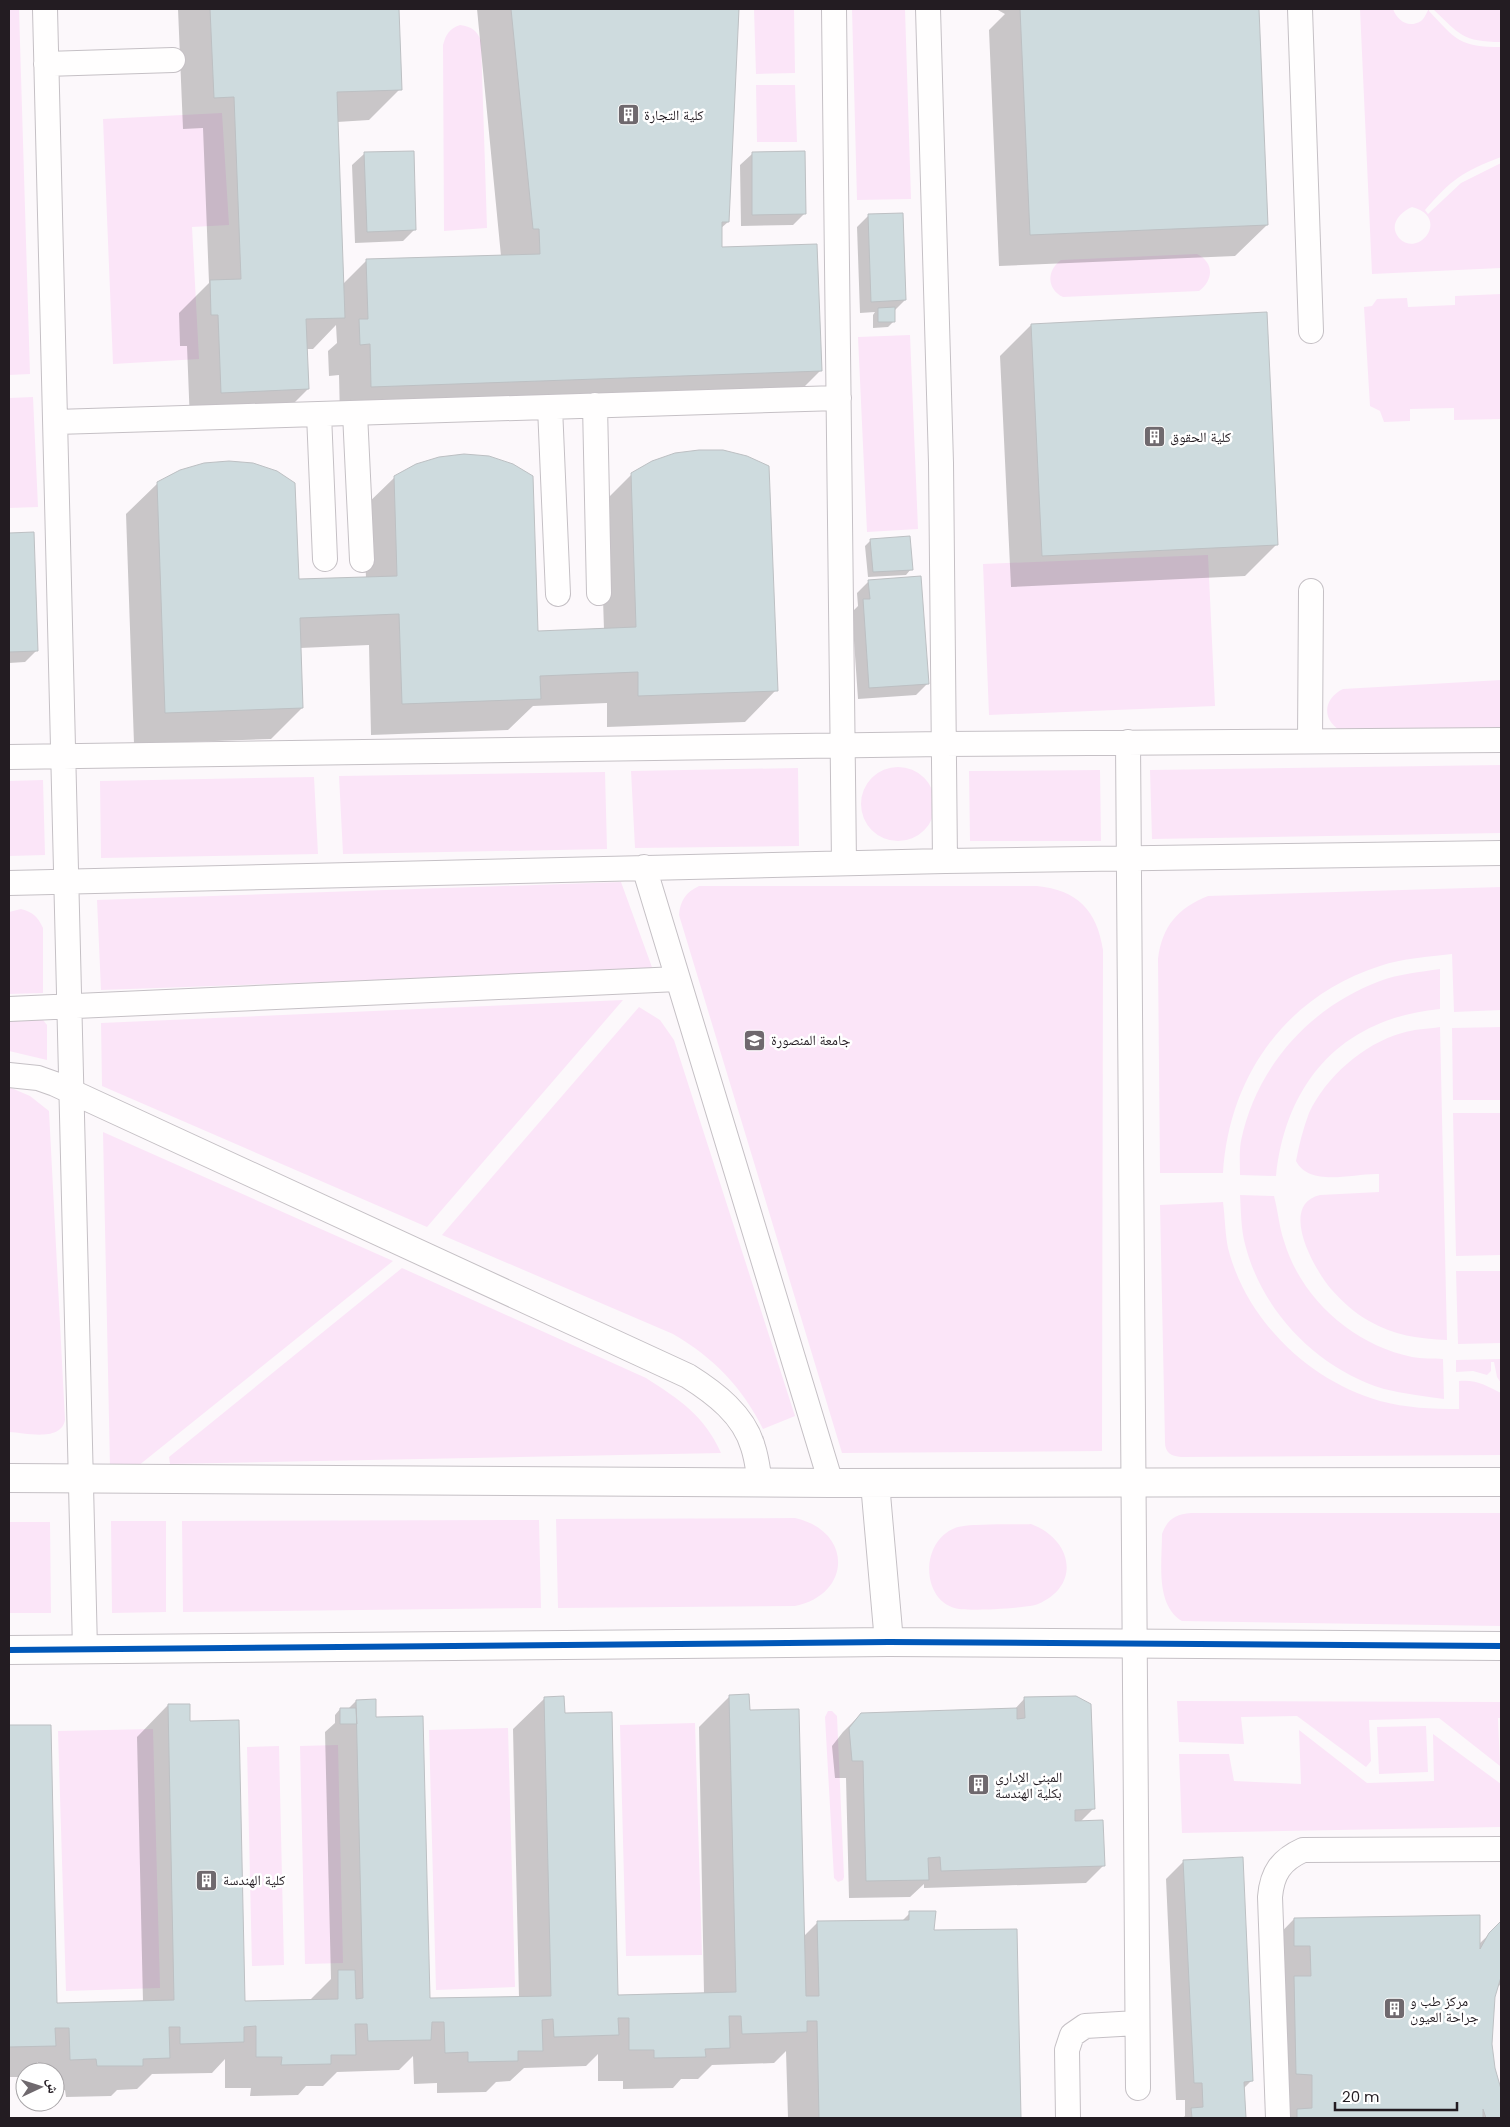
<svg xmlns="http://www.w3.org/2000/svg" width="1510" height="2127" viewBox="0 0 1510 2127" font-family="Poppins,'Noto Naskh Arabic',sans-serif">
  <rect width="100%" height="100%" fill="#fcf8fb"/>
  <path fill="#fbe5f8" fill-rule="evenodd" d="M9,9H19L30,374L9,375Z
    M754,9H794L795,73L756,74Z
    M852,9H905L911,199L857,200Z
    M1360,9H1393C1397,20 1408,29 1421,21C1425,18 1427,11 1429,9V11C1456,40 1460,47 1501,47V157C1462,172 1452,179 1425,210L1428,214L1461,183L1501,163V268L1372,274ZM1412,207C1451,217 1419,259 1399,238C1388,225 1400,212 1412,207Z
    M1433,9H1501V42C1463,42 1459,34 1433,9Z
    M460,25C472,27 477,30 481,41L487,228L444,231L443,45C446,34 449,29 460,25Z
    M756,85H795L797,142H757Z
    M222,113L229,225L192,227L199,359L113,364L103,119Z
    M1197,254C1214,262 1214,280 1199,291L1063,297C1047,289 1046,271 1061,260Z
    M1501,294V419L1454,420V408L1410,409V421L1384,422L1380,411L1370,406L1364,307L1372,306L1377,299L1407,298L1408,307L1455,305V296Z
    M910,335L918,529L867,532L858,337Z
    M33,397L38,507L9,508V398Z
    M1208,555L1215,706L989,715L983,564Z
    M1501,680V730L1345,733C1322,723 1321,700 1343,689Z
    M1501,765V833L1152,839L1150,770Z
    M861 804a37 37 0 1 1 74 0a37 37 0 1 1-74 0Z
    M798,768L799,846L635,848L631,771Z
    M1100,770L1101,841H970L969,771Z
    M605,772L607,849L343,854L339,776Z
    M314,777L318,854L101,858L100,781Z
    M43,780L45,855L9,856V781Z
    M621,882L653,970L101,990L97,900Z
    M699,886H1037C1077,890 1097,910 1103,950L1102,1451L842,1453L679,915C680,901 686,892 699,886Z
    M1501,887V1010L1454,1012L1452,954C1428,957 1403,958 1380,966C1286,996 1229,1076 1223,1173H1160L1158,959C1162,926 1178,908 1208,896Z
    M21,909C33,912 38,917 43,928V993L9,994V912Z
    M1440,969V1009C1343,1018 1286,1081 1276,1176L1240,1175C1240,1164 1239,1152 1241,1141C1256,1067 1310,1007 1380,981C1399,974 1420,972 1440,969Z
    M623,1000L427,1227L102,1086L101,1023Z
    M639,1007L660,1020L674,1040L795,1416L763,1429C742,1387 714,1358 673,1334L442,1235Z
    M39,1019L43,1020L47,1025V1060L9,1051V1021Z
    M1440,1027L1447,1340C1419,1339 1393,1335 1369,1321C1354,1313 1342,1301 1331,1289C1314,1269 1278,1205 1320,1195L1379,1192V1174C1353,1173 1310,1188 1296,1161C1299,1145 1303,1129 1309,1113C1326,1077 1363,1044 1402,1033C1414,1029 1428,1029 1440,1027Z
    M1501,1027V1100H1453L1452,1028Z
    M9,1087L30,1096L49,1111L65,1420C61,1442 26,1433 9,1432Z
    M1453,1113H1501V1255L1456,1256Z
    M103,1132L393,1261L138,1466L110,1467Z
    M1240,1195L1274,1196C1278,1211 1279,1226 1284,1241C1301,1299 1354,1345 1412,1357C1422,1359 1433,1358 1443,1359L1444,1399C1424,1396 1404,1394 1384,1389C1318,1369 1262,1312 1245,1244C1241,1229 1241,1211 1240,1195Z
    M1223,1202C1225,1217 1225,1233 1228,1248C1246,1320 1309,1381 1380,1401C1406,1408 1432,1409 1459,1409V1381C1476,1379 1487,1386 1501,1393V1455L1181,1457C1171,1456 1165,1453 1165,1442L1160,1205Z
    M402,1268L646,1378C679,1399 705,1416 721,1453L170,1464L169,1457Z
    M1456,1271H1501V1343L1458,1344Z
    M1501,1359V1383L1497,1377L1494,1362H1491V1371L1487,1375L1473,1371L1456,1372V1360Z
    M1191,1513H1501V1626L1182,1621C1155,1605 1162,1562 1162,1534C1167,1520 1175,1514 1191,1513Z
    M795,1518C853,1531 852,1594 795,1606L558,1608L556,1519Z
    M539,1520L541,1608L183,1612L182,1521Z
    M111,1521H166V1612L112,1613Z
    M9,1522H50L51,1613H9Z
    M1031,1524C1072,1539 1082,1585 1038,1604C1031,1608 969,1611 959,1609C922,1604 918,1543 955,1528C966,1523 1016,1525 1031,1524Z
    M1177,1701L1501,1702V1718H1498L1500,1766L1439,1718L1369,1720L1371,1761L1366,1767L1297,1716L1241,1717L1244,1744L1179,1742Z
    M828,1711H832L837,1716L844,1877L843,1880L838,1882L834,1878L825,1717Z
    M695,1723L702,1955L626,1956L620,1725Z
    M1426,1726L1428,1772L1379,1774L1377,1727Z
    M508,1728L515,1987L436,1990L429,1730Z
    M153,1729L160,1988L66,1991L58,1731Z
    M1299,1730L1367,1783L1434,1781L1433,1734L1501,1784V1827L1182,1833L1179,1754H1229L1234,1781L1301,1784Z
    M338,1745L343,1963L305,1964L300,1746Z
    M279,1746L284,1965L252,1966L247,1747Z"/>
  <path fill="#0003" d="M178,9H397L400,89L369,120L337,122L343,284L366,261L501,256L477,9H737L728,222L720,229L721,249L820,371L789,402L340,418L339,375L329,376L328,351L337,343L336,325L313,349H306L308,389L277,420L190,423L187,346H180L179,313L209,283L203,128L183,129Z
    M996,9H1258L1267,225L1235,256L999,266L989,30L1005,14Z
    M364,154L415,229L403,241L355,243L352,165Z
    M752,154L805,213L793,225L741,226L740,165Z
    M869,215L905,300L894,311V321L888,327L873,328V315L875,312L860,313L857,227Z
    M1031,325L1276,545L1245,576L1011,587L1000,356Z
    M632,474L776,690L745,722L607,727V703L533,706L508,730L371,735L369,645L300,648L302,708L271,739L134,744L126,514L158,483L297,580L366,578L363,508L395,477L537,633L604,630L600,506Z
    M33,534L37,650L25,662L9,663V535Z
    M871,540L911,569L906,575L868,577L865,546Z
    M869,581L928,683L916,695L858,699L852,612L858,606L857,593Z
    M730,1696L748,1711L803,1937L818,1922L902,1921L910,1913L933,1931L1015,1930L1020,2118H788L786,2051L774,2063L712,2065L698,2079H681L673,2088L623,2089V2081H598V2054L586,2066L524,2068L510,2081L496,2082L486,2092L437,2093V2083L414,2084L413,2056L399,2070L337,2072L323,2086H306L298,2095L250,2096L251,2088H225V2059L212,2073L152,2074L137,2089L117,2090L111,2096L66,2097L65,2090L55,2091V2072H38V2062L25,2072L23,2077H9V1727L50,1726L56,2004L143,2002L137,1737L168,1705L189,1723L244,2003L309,2001L331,1979L325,1732L335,1723V1715L340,1709H348L356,1701L375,1718L429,2000L519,1998L513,1729L545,1698L563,1715L617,1996L704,1994L699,1727Z
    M1025,1698L1094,1808L1080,1822L1104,1865L1086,1883L924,1888V1884L910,1897L849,1898L846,1778H835L832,1746L843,1732L861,1714L1014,1710Z
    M1184,1861L1252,2080L1243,2089L1244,2118H1183L1185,2116V2100H1176L1166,1879Z
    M1294,1919L1479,1944L1501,1923V1985L1497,1986L1494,1997L1491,2044L1494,2068L1501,2092V2118H1281V2105H1265L1263,1951Z"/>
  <path fill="#cedbde" stroke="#bdc0c3" d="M210,9H399L402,90L337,92L345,318L306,319L309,389L221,393L218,315H211L210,280L241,279L234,97L214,98Z
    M511,9H739L729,222H722V247L817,244L822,371L371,387L370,344L360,345L359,319H368L366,259L540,254L539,229H533Z
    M1020,9H1259L1268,225L1030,235Z
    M414,151L416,230L367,232L364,152Z
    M805,151L806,214L752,215V152Z
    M903,213L906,300L871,302L868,214Z
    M895,307V322H878V308Z
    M1267,312L1278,545L1042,556L1031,324Z
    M699,450H723L747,456L769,466L778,691L638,696V672L540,676L541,699L402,704L399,614L300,618L303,708L165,713L157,482L180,470L204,463L229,461L253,463L277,471L295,483L299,579L397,576L394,476L416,464L439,457L464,454L489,456L513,464L533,476L538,631L636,627L631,473L652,461L675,453Z
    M34,532L38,651L9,652V533Z
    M910,536L913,570L873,572L870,539Z
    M921,576L929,684L869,688L863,599H870L868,580Z
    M749,1694L750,1710L799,1709L806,1996H819L817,1921L909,1920V1911H936L934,1930L1017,1929L1021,2118H819L817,2021H807V2032L742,2034L741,2016H729L730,2048L705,2049L706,2057L654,2058V2050H629V2018H618L619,2035L554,2037L553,2019L542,2020L543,2051H518V2061L468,2062V2052L445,2053L444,2022H432L431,2040L368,2041L367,2024H355L356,2055H331V2064L281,2065L282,2057H256V2026L244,2027V2042L180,2044V2027H169L170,2058L143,2059V2066H97L96,2059L70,2060L69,2028H55L56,2046L9,2047V1725H51L57,2003L174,2000L168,1704H190V1721L239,1720L245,2001L338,1999V1970H355L356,1999L363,1998L356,1700L376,1699V1717L423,1716L430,1998L551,1996L544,1697L564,1696L565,1713L612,1712L618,1995L736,1992L729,1695Z
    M1076,1696L1091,1704L1095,1809L1075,1810V1821L1103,1820L1105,1866L941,1871L940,1857L928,1858L929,1880L866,1881L863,1761H852L849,1728L861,1713L1017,1708V1719L1025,1718L1024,1697Z
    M340,1708H356L357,1724H340Z
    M1243,1857L1253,2081L1244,2082L1246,2118H1192L1191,2108L1203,2107L1202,2083H1194L1183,1860Z
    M1480,1915V1949L1489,1933L1501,1921V1977L1495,1997L1492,2044L1495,2068L1501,2089V2118H1486L1483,2109V2118H1297V2109L1312,2108V2075L1296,2074L1294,1976H1311L1310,1946H1294V1918Z"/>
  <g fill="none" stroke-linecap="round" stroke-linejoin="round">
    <defs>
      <path id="service" d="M45,9L85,1649
        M834,9L844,863
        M928,9L941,463L945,861
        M1300,9L1311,331
        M46,64L173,60
        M595,405L599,593
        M550,407L558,594
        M355,413L362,560
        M319,414L325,559
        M56,422L839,398
        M1310,741L1311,591
        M1128,742L1138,2088
        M9,757L944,744L1501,740
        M644,867L831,1483
        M9,883L945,861L1501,853
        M9,1009L678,979
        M9,1075L38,1078L55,1084L688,1376C715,1393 744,1415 753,1447C757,1459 758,1471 760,1482
        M1068,2118L1067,2050L1072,2035L1085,2026L1137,2023
        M1278,2118L1270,1897C1272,1873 1281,1860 1303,1850L1501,1849"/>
      <path id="minor" d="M9,1478L831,1483L1501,1482
        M875,1483L889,1642
        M9,1650L889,1642L1501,1646"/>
    </defs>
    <use href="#service" stroke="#c5c0c5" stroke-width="26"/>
    <use href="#minor" stroke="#c5c0c5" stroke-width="30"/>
    <use href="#service" stroke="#fffefe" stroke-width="24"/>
    <use href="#minor" stroke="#fffefe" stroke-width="28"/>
    <defs>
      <path id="cycleway" d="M9,1650L889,1642L1501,1646"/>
    </defs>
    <use href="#cycleway" stroke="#fff" stroke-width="9"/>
    <use href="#cycleway" stroke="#0057b8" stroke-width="6"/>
  </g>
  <defs>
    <symbol id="building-square" viewBox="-11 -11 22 22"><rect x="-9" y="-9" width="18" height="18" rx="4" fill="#6f696e" stroke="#fff"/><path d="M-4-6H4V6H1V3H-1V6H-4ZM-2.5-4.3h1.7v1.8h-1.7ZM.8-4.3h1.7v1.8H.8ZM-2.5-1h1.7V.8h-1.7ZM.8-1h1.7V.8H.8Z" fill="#fff"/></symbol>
    <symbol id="university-square" viewBox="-11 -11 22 22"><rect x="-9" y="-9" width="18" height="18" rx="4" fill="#6f696e" stroke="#fff"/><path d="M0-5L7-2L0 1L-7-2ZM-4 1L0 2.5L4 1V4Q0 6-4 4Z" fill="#fff"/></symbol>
  </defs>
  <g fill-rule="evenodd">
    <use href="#building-square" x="616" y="102" width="25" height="25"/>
    <use href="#building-square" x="1142" y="424" width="25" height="25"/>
    <use href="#university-square" x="742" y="1028" width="25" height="25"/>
    <use href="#building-square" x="966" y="1772" width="25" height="25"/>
    <use href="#building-square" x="194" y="1868" width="25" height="25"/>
    <use href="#building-square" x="1382" y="1996" width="25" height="25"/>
  </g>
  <g text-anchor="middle" stroke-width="5" stroke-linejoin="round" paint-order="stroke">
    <g font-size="14" fill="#231c22" stroke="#fff" text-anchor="start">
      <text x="644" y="120">كلية التجارة</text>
      <text x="1170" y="442">كلية الحقوق</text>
      <text x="771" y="1045">جامعة المنصورة</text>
      <text x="995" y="1782">المبنى الإداري<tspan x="995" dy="16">بكلية الهندسة</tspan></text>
      <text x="223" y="1885">كلية الهندسة</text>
      <text x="1410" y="2006">مركز طب و<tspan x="1410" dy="16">جراحة العيون</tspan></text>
    </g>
  </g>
  <rect width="1510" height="2127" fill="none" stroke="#231c22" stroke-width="20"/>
  <g transform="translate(40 2087) rotate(86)"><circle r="24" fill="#ffffff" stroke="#a7a4a7"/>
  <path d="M0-4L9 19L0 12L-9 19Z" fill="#6f696e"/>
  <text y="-8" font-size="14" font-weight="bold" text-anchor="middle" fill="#231c22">ش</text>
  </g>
  <path d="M1335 2102v8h122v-8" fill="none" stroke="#231c22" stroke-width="2.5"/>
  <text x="1342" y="2102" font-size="15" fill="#231c22" stroke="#ffffff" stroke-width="4" paint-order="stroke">20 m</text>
</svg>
